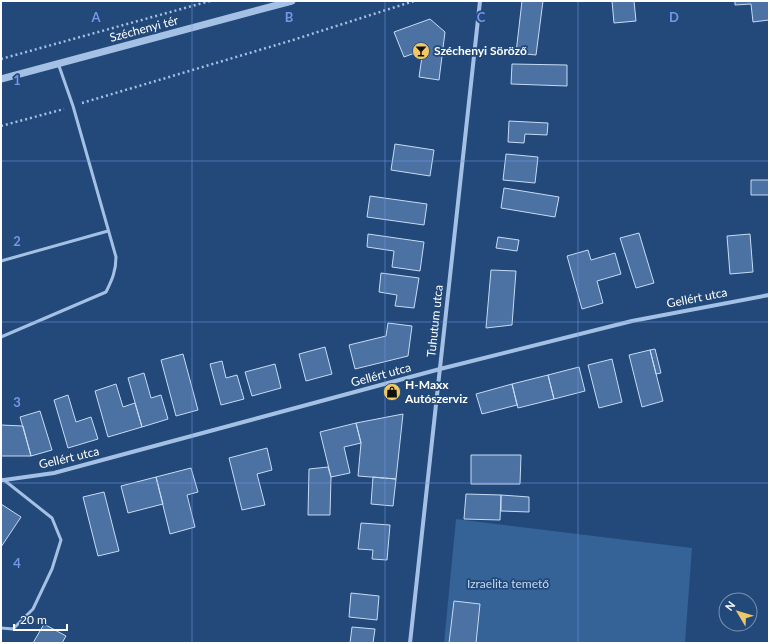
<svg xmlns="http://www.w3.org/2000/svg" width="770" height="644" viewBox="0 0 770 644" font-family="Lato,sans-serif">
  <rect width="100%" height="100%" fill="#224979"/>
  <path fill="#356297" d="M456,519L692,548L685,643H444Z"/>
  <path fill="#4b72a3" stroke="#c6dbf4" d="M522,1H543L536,55L516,53Z
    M612,1H634L636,21L614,23Z
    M735,1H769V20L753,22L751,4L735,5Z
    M430,19L445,32L439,80L419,77L423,50L404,57L394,32Z
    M512,64L567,65V86L511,84Z
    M509,121L548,123L547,135L525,134L524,143L508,142Z
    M395,144L434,150L430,176L391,170Z
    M506,154L538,157L535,183L503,180Z
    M751,180H769V195H751Z
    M504,188L559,197L555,217L501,208Z
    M370,196L427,204L424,225L367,217Z
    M639,233L654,283L636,288L620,238Z
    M368,234L424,242L420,271L392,267L394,251L367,247Z
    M750,234L753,272L730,274L727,236Z
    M498,237L519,240L517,251L496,248Z
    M588,250L591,260L615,253L621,274L597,281L603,303L582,309L567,256Z
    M491,270L516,271L512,325L486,328Z
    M381,273L419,278L414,308L395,306L397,295L379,292Z
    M388,323L412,326L408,356L355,369L349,345L386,336Z
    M325,347L332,374L306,381L299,354Z
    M655,349L661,373L656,374L650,350Z
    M650,350L663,401L642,407L629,355Z
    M183,354L198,410L176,416L161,360Z
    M612,359L622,402L599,408L588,365Z
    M222,361L226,378L237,375L244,399L221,405L210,364Z
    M275,364L281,388L252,396L245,372Z
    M579,367L585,391L554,399L548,375Z
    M144,373L151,398L161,395L168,419L142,427L128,378Z
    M548,375L554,399L518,408L512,384Z
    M116,384L123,407L135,403L142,427L108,437L95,391Z
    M512,384L517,405L482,414L476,394Z
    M68,395L76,422L91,417L98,439L68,448L54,400Z
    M40,411L52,450L31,456L20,417Z
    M403,414L396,479L358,476L361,443L356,423Z
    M356,423L361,443L344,447L350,473L331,477L320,432Z
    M1,425L23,426L31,456H1Z
    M267,448L272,470L257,474L265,505L242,510L229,458Z
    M471,455H521L520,484H471Z
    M328,467L331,477L330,515H308L309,469Z
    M191,468L198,492L187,495L195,527L170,534L156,477Z
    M156,477L163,504L128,513L121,486Z
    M373,477L396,479L393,506L371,504Z
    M104,492L119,551L98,556L83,497Z
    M466,494L501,495L500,520L464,519Z
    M501,495L529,497V512L501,511Z
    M1,504L21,517L1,547Z
    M361,523L390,525L387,560L372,559L373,550L358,549Z
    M351,593L379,596L377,620L349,617Z
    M454,601L480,604L476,643H449Z
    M44,624L66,636L62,643H33Z
    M352,627L375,629L373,643H350Z"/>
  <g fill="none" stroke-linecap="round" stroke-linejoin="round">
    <path stroke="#a4c1e5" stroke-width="2.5" stroke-dasharray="2 3" stroke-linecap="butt" d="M1,59L210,1
      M82,103L293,40L414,1
      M1,126L64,109"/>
    <path stroke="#a4c1e5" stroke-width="3" d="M1,261L108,231
      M1,337L106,292C112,280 116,271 116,257L73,106L58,63
      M1,628L13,629L33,609L52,569L61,540L52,518L4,480"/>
    <path stroke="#a4c1e5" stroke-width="4" d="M1,480H4L54,473L440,369L632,321L769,295
      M410,643L480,1"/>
    <path stroke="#a4c1e5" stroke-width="7" d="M1,79L292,1"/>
  </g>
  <path fill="none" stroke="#7795e8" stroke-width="1" stroke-opacity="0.55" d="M192,1V643M385,1V643M578,1V643M1,161H769M1,322H769M1,483H769"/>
  <defs>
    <symbol id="bar-disc" viewBox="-11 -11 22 22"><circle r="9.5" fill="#f0c766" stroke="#224979"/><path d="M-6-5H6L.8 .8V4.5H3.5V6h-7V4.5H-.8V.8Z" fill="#111"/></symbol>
    <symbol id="shop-disc" viewBox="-11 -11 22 22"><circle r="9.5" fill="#f0c766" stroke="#224979"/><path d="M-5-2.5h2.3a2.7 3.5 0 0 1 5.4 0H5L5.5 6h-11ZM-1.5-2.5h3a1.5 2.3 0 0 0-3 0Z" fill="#111"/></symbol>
  </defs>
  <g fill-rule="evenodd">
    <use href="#bar-disc" x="411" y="41" width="20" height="20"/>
    <use href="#shop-disc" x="382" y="382" width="20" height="20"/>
  </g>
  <g text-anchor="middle" stroke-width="3.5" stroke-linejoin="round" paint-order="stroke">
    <g font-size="12" fill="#fff" stroke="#224979">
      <text transform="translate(144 29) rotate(-15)" y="4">Széchenyi tér</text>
      <text transform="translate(697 298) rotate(-11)" y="4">Gellért utca</text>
      <text transform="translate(435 321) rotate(-84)" y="4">Tuhutum utca</text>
      <text transform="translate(381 375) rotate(-15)" y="4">Gellért utca</text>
      <text transform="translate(69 458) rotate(-13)" y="4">Gellért utca</text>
    </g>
    <g font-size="12" font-weight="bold" fill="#fff" stroke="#224979" text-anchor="start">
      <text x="434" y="55">Széchenyi Söröző</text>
      <text x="405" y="389">H-Maxx<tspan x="405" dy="14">Autószerviz</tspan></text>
    </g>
    <g font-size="12" fill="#c6dbf4" stroke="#224979">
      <text x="508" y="588">Izraelita temető</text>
    </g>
  </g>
  <g font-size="13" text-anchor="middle" font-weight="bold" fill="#7795e8" stroke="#224979" stroke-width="3.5" stroke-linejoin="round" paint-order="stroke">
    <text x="96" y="22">A</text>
    <text x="289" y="22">B</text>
    <text x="481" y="22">C</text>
    <text x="674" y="22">D</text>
    <text x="17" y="85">1</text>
    <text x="17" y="246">2</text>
    <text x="17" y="407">3</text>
    <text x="17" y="568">4</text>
  </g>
  <rect width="770" height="644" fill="none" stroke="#ffffff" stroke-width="4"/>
  <g transform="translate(738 612) rotate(308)"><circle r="19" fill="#224979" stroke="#7a92af"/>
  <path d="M0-3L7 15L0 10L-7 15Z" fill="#f0c766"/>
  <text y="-6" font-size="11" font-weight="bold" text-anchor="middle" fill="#ffffff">N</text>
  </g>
  <path d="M14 624v6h53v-6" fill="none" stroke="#ffffff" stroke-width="2"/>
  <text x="20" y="624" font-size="12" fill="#ffffff" stroke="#224979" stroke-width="3" paint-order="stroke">20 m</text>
</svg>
